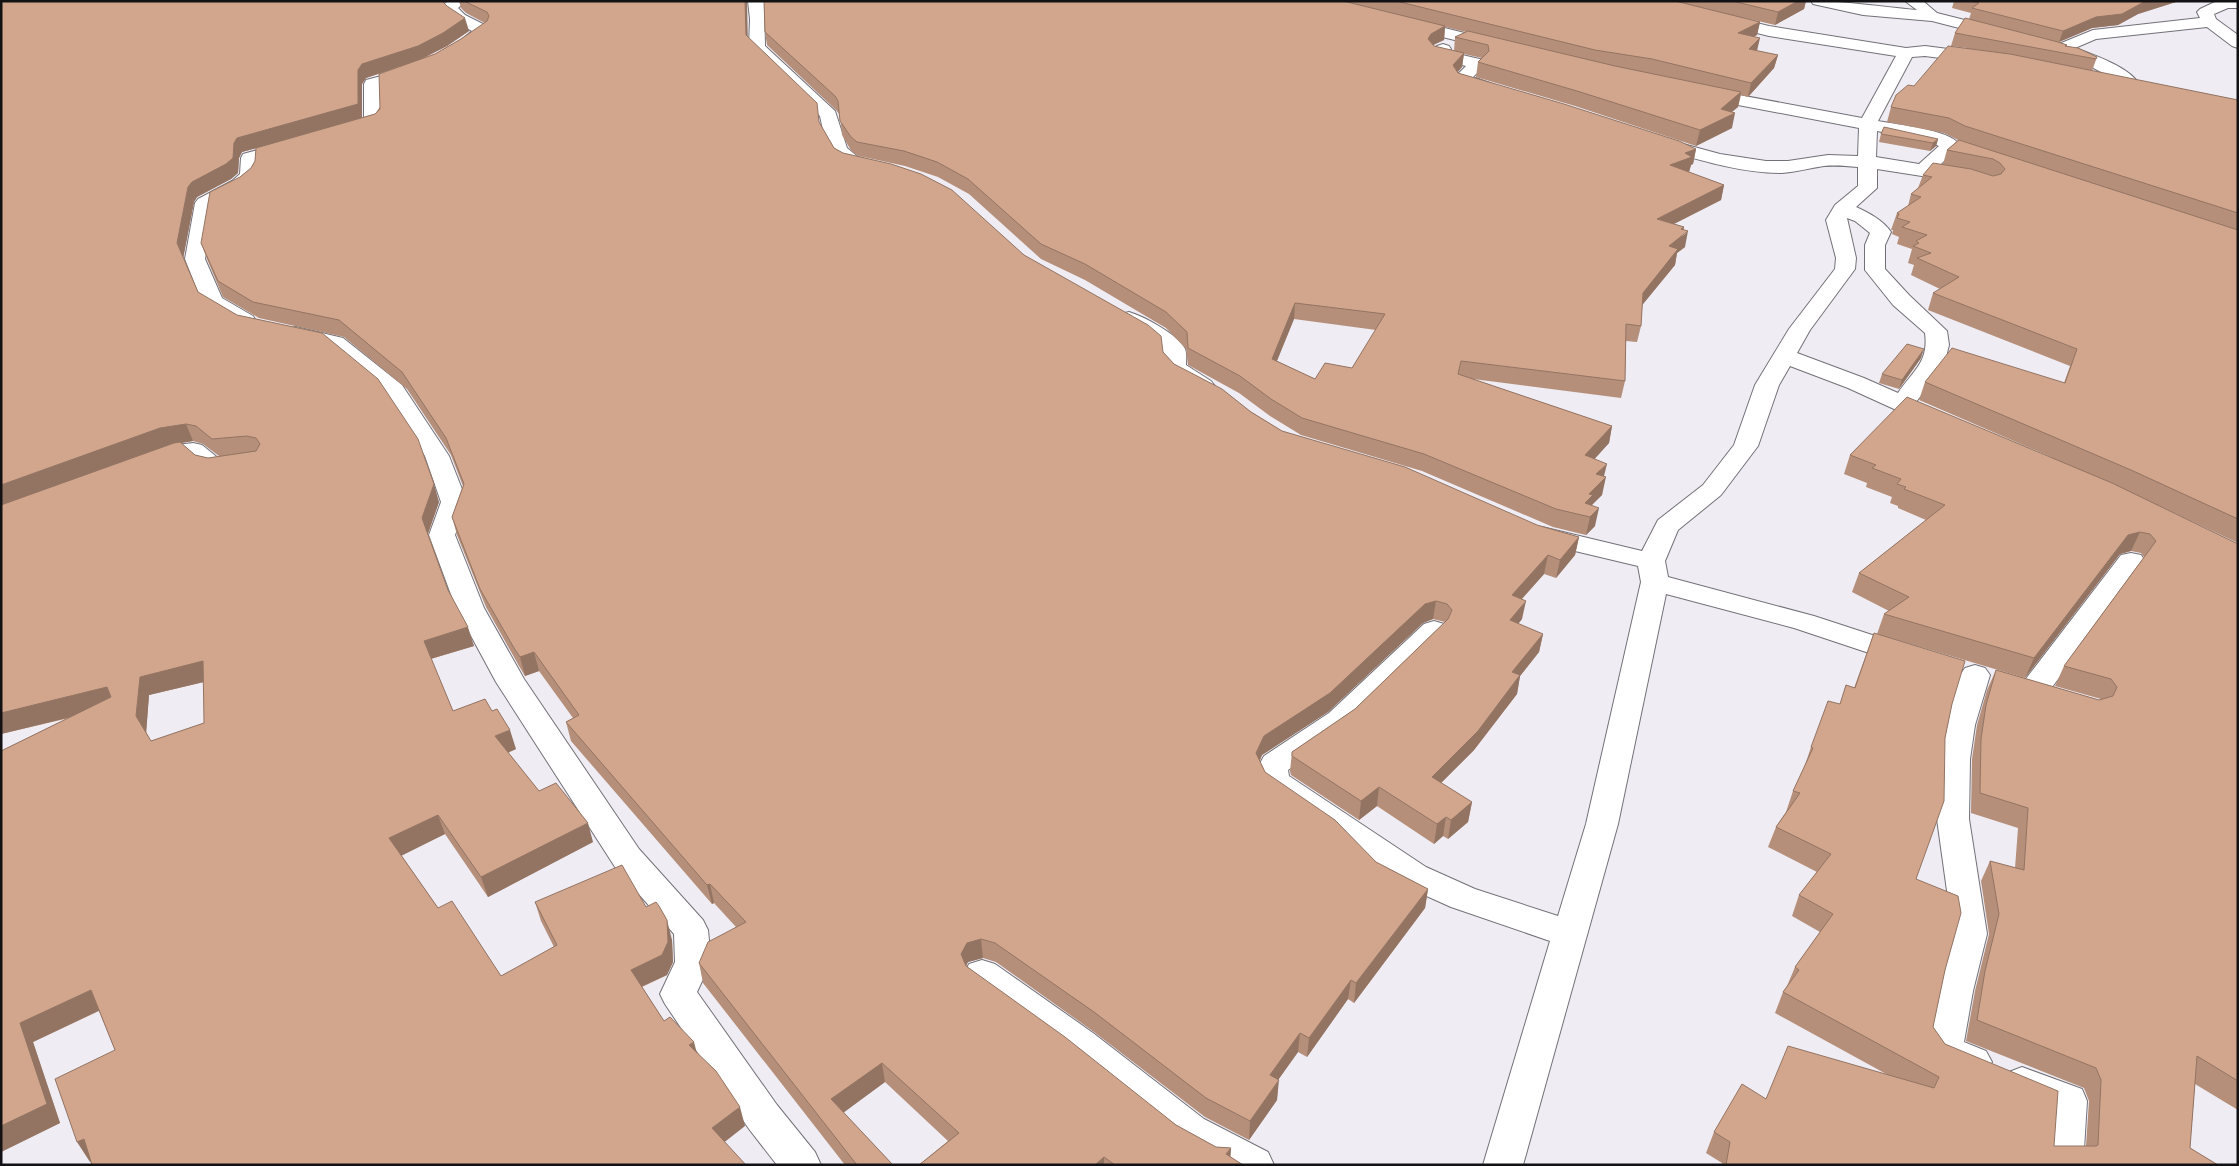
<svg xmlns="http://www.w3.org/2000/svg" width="2239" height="1166" viewBox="0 0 2239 1166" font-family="'Zilla Slab',serif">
  <rect width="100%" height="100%" fill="#efecf4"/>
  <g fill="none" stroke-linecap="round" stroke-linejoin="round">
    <defs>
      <path id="minor" d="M448,1H466L458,8L465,15L489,27L491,30L464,53H452L450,50L472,31C460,24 450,19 441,7Z
        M748,1H764L765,46L835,111L847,148L858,157L879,164L881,168L879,172L872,174L854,169L838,160L826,144L820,116L751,50L749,47L750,19Z
        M1811,1C1846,1 1881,7 1917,10L1905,1H1923L1937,13L2004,30L2006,33L2004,36L1998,38L1932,21L1863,15L1813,4Z
        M2217,1H2238V8H2228L2214,14L2216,19L2238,35V48L2232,46L2207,27L2096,39L2075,48C2094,55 2132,68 2140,86L2138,90H2126L2122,83L2080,61L2054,52L2052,49L2054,46L2093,30L2200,18L2197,12L2200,9Z
        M1723,15L1769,26L1906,48L1925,46L1979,53L1985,55L1987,58L1985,61L1979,63L1925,56L1912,57L1878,121C1898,125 1949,129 1960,145L1938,167L1948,169L1950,173L1948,177L1941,179L1877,169V188L1856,207C1869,213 1883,220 1891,232L1885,245V269L1909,295L1947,331L1949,345L1944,365L1916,402L1943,414L1947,419L1943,424L1935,426L1927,424L1848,388L1790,366L1779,385L1758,446L1721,495L1678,530L1665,561L1668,577L1814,616L1915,649L1920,656L1915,663L1905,665L1794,628L1666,594L1618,824L1523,1165H1483L1550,941L1451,907L1402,885L1265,790L1256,771L1264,756L1329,713L1424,624L1434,621L1444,624L1448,630L1444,636L1351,727L1288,770L1289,776L1426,867L1475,889L1558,916L1586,824L1641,582L1638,566L1533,541L1529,535L1533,529L1542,527L1642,551L1658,520L1703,485L1734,445L1755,385L1789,329L1835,269L1836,258L1826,220L1835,205L1858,186V167C1847,166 1835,165 1824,166C1810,168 1796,172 1782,173C1739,173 1696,159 1655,147L1652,143L1655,139L1661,138L1720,154L1766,161H1788L1828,155L1858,156L1859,128L1696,97L1693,93L1696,89L1702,88L1862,118L1896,56L1769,36L1717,23L1715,20L1717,17ZM1877,131L1927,141L1939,146L1919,164L1876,157ZM1847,218L1855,221L1870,233L1865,245V270L1893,305L1925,333C1929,362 1913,371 1898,393L1864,378L1797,353L1810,330L1855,269L1856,258Z
        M1408,19L1501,42L1503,45L1501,48L1495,50L1402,27L1400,24L1402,21Z
        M1443,44L1449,46L1451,49L1449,52L1484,60L1486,64L1473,77L1495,85L1498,89L1495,93H1483L1455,83L1453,79L1466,66L1431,57L1429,54L1437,46Z
        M416,67L422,68L424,72L422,76L381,87L382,123L379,127L344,136L338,135L335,131L338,127L364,120V84L366,80Z
        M290,141L296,142L299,146L296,150L259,161C259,166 260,173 258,177C251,191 227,199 214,206L205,259L222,298L253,316L256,321L253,326L245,328L237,326L205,307L202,302L185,259L195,203L198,199L232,181L240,174L241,158L243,154Z
        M1129,312C1143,316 1179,335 1185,349C1187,354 1186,360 1186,365L1211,381L1215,386L1211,391L1203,393L1195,391L1167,373L1164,368L1163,352L1149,340L1121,324L1118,319L1121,314Z
        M296,327L343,338L402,385L449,456L467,502L455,535L484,608L524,679L639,849L703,920L708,930L711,962L697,992L777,1105L815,1152L821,1165H777L749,1129L665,1004L660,994L675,962L674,934L615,867L496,682L456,608L429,535L441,502L425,456L385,395L327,348L288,339L285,334L288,329Z
        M193,443L202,445L218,458L234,457L243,459L246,464L243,469C216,476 209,475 188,458L153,468L144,466L141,461C150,447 177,445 193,443Z
        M2131,553L2141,555L2145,561L2044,698L2033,701L2022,698L2018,691L2022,684L2121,555Z
        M1975,665L1985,668L1990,675L1975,725L1970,759L1969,819L1987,934L1973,991L1964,1042L1986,1051L1992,1062L1986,1073L1973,1078L1935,1063L1925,1047L1937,991L1953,934L1937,819L1938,759L1945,725L1960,675L1965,668Z
        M982,960L995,964L1093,1033L1204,1119L1268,1152L1274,1165H1216L1176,1143L1067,1055L969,984L964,974L969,964Z
        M2022,1067L2082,1089L2087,1101L2083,1165H2043L2048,1110L2009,1094L2003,1083L2009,1072Z"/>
    </defs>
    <use href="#minor" stroke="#737177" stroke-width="2"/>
    <use href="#minor" fill="#fff" fill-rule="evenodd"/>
  </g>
  <path fill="#b58f79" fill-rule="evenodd" d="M1,1L443,3L469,31L447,46L424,58L435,54L461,39L485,23L466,13L461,8L459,1H747V36L819,123L834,148L1024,255L1163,352L1174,364L1282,431L1537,525L1579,537L1575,555L1556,578L1544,574L1522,599V619L1518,624L1543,634L1539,652L1520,676L1517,694L1474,750L1441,783L1472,802L1468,822L1448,839L1443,836L1434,844L1377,806L1359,820L1291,775L1290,771L1292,752L1355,709L1445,622L1433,619L1423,623L1328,712L1262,755L1260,761L1265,772L1376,862L1428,889L1425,908L1354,1003L1348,999L1307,1057L1298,1052L1278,1080L1277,1100L1249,1140L1205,1117L1094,1032L996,962L983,958L968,962L966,966L1176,1125L1216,1147L1231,1148L1230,1157L1243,1165H919L948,1141L885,1082L843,1112L893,1165H845L703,983L699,963L736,927L714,903L712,904L571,741L566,722L573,718L539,671L525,676L519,666L486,607L457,535L452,517L463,486L451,455L407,389L344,337L259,318L223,297L207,259L201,243L240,177L251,168L255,161L256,148L242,152L239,158L238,173L231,179L197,197L194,202L183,258L198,292L439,502L428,534L448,590L474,646L431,659L453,711L516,749L508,753L539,791L593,842L488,897L445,834L401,855L438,908L501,976L554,947L541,921L535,902L646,907L672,940L673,962L667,975L642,987L664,1021L697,1052L745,1126L90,1162L115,1050L99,1011L33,1042L60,1123L1,1152V751L69,718L1,734ZM409,64L375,114L362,118V84L366,78ZM193,441L203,444L219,456L208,458L195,455L181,443ZM168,445H170L116,464ZM204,682V723L151,741L146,732L149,695Z
    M764,1H1806L1804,9L1775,25L1741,17L1760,22L1757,35L1754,36L1757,51L1778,55L1774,68L1748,97L1741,95L1738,107L1732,112V128L1696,146L1575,106L1476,77L1478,62L1482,58L1464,54L1462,67L1458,72V73L1696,149L1693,164L1691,165L1689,172L1724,185L1721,200L1674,224L1684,227L1683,230L1685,247L1677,253L1675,265L1642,305L1641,326L1637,342L1626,341L1625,381L1621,398L1473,379L1612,426L1609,443L1594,459L1604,477L1602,495L1591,505L1595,526L1586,535L1553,527L1422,471L1301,435L1270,416L1239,393L1188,365L1186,349L1166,328L1085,280L1041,259L969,194L938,177L905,166L859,156L852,152L842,135L840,115L836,110L767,45L765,32ZM1445,27L1466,32L1455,37L1454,51L1434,46L1433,45L1444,40ZM1294,319L1376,330L1352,368L1315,379L1277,361Z
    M1954,1H2179L2138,14L2118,25L2092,28L2059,42L2067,45L2066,46L2097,57L2092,71L2238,100V543L2136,495L2238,544V1110L2195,1084L2190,1148L2218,1165H1722V1163L1706,1153L1714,1132L1766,1099L1888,1075L1775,1013L1783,992L1787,986L1795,967L1820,932L1792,916L1799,895L1817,872L1768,847L1776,827L1786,812L1793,791L1804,768L1811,747L1840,704L1846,685L1854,688L1874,633L1952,704L1916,879L1945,970L1933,1027L1945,1044L2054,1146H2086L2089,1101L2084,1088L1966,1041L1975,991L1989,934L1981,881L1990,861L2015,868L2018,828L1971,813L1972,759L1977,725L1987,690L1996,670L2099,700L2101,699L2055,686L2064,666L2144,557L2141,553L2131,551L2120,554L2025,678L1877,634L1884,614L1889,611L1852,592L1859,573L1926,520L1898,508V506L1890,503L1892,497L1866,487L1867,483L1844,474L1850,455L2051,457L1919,400L1925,382L2064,383L2070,366L1928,310L1933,293L1940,289L1911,275L1914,265L1908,263L1912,249L1897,244L1899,237L1892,234L1893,230H1891L1897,213L1908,206L1911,194L1918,188L1923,175L1943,164L1947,150L1958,140L1944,133L1887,122L1891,107L1914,86L1967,48L1951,46L1955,33L1969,19L1971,13L1952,8Z
    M1881,134L1938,139L1936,146L1930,151L1879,142Z
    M1921,358L1899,389L1879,383L1882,374Z"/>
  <path fill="#937463" d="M745,1H747L748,48L746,35Z
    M1797,1H1806L1804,9L1775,25L1778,12Z
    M2148,1H2179L2138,14L2118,25L2092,28L2059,42L2063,31L2096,17Z
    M465,18L469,31L447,46L421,59L366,78L362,84V119L242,152L239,158L238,173L231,179L197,197L194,202L183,259L177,243L188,187L192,182L234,143L237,138L358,70L362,64Z
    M1760,22L1757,35L1734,47L1738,33Z
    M1445,26L1444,40L1429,47L1428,39L1431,34Z
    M1760,38L1757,51L1749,49Z
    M1464,53L1462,67L1451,79L1453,65Z
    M1778,55L1774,68L1748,97L1751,83Z
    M1741,92L1738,107L1724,118L1735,113L1732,128L1696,146L1700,130L1721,109Z
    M1938,139L1936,146L1930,151L1933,143Z
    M1696,149L1693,164L1691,165L1689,172L1670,165L1685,153Z
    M1724,185L1721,200L1654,234L1657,219Z
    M1684,227L1682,237L1688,231L1685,247L1677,253L1675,265L1639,309L1643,293L1669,246L1681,229Z
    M1295,303L1294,319L1271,375L1272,359Z
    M1924,349L1921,358L1899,389L1902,380Z
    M186,424L193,441L168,445L1,506V485L160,428Z
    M1612,426L1609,443L1582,473L1585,455Z
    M1607,464L1603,480L1606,477L1602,495L1591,506L1585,503L1596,474Z
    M434,484L439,502L427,536L422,518Z
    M1599,508L1595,526L1586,535L1590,517Z
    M2140,532L2131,551L2120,554L2025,678L2034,658L2128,535Z
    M1579,537L1575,555L1556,578L1560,560Z
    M1548,555L1544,574L1508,614L1512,595Z
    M1436,601L1433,619L1423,623L1328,712L1262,755L1254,772L1256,753L1264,736L1425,604Z
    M1526,601L1522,619L1506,639L1510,620Z
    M468,627L474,646L430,659L424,641Z
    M1543,634L1539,652L1520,676L1517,694L1474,750L1428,796L1432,777L1512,672Z
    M534,652L539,671L525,676L520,657Z
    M203,661L212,680L149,695L146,735L136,716L140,677Z
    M107,687L116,706L1,734V713Z
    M510,730L516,749L501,755L495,736Z
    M1379,787L1377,806L1359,820L1361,801Z
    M1472,802L1468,822L1448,839L1451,820Z
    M438,815L445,834L397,858L389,838Z
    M1446,817L1443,836L1434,844L1437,824Z
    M588,823L593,842L488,897L481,877Z
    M710,884L714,903L712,904L707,885Z
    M1428,889L1425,908L1354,1003L1356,983Z
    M667,920L672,940L673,962L667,975L636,989L631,970Z
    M981,939L983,958L968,962L962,973L961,954L967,943Z
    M1351,980L1348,999L1307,1057L1309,1038Z
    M91,990L102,1009L33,1042L60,1123L1,1152V1126L20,1023Z
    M1300,1033L1298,1052L1268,1094L1270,1075Z
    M694,1042L699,1061L689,1045Z
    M882,1063L885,1082L835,1119L831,1099Z
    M1279,1080L1277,1100L1249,1140L1250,1121Z
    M740,1107L745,1126L717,1148L712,1128Z
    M84,1139L96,1159L90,1162L77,1142Z
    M1231,1148L1230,1165L1226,1154Z
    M1104,1157V1165H1095Z"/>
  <path fill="#d2a68d" stroke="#937463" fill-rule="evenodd" d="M1,1H442L447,6L465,18L443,33L418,46L362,64L358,70V104L237,138L234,143L233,158L226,164L192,182L188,187L177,243L198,292L237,315L322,333L378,379L418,439L434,484L422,518L448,590L468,627L424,641L453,711L485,699L492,711L497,709L510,730L495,736L539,791L556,783L588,823L481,877L438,815L389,838L438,908L452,901L501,976L557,945L535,902L622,865L646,907L656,902L659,906L667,920L668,942L662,955L631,970L664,1021L670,1017L694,1042L689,1045L716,1071L740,1107L712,1128L746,1165H92L84,1139L77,1142L55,1079L115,1050L91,990L20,1023L47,1104L1,1126V751L111,697L107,687L1,713V505L174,443L180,442L195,455L208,458L256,451L260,444L256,438L247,436L212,439L196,426L186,424L160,428L1,485ZM203,661L204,723L151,741L136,716L140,677Z
    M464,1H745L746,35L817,103L819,122L834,148L843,153L891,164L921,174L952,190L1024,255L1148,325L1161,336L1163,352L1174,364L1222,389L1251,412L1282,431L1405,467L1537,525L1579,537L1560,560L1548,555L1512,595L1526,601L1510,620L1543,634L1512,672L1520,675L1478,731L1432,777L1472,802L1451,820L1446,817L1437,824L1379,787L1361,801L1292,756V752L1355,709L1448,619L1452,610L1447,604L1436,601L1425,604L1330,693L1264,736L1256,753L1265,772L1335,820L1376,862L1428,889L1356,983L1351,980L1309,1038L1300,1033L1270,1075L1279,1080L1250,1121L1206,1098L1094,1012L995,943L981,939L967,943L961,954L966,966L1065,1037L1176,1125L1216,1147L1231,1148L1226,1154L1243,1165H1115L1104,1157L1095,1165H919L959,1133L882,1063L831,1099L893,1165H857L699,963L708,942L746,922L710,884L707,885L566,722L579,715L534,652L520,657L514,648L480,589L452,517L464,484L446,438L402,372L339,320L253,302L218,281L201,243L210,192L240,177L251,168L255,161L256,148L375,114L380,109L379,74L435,54L461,39L487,21L489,16L487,12Z
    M764,1H1343L1445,26L1431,34L1428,39L1434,46L1464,53L1453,65L1458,73L1564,104L1679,141L1696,149L1685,153L1692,157L1670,165L1724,185L1657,219L1684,227L1681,229L1688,231L1669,246L1678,249L1643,293L1641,326L1626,324L1625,381L1461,361L1458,374L1612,426L1585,455L1607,464L1596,474L1606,477L1589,494L1593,495L1585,503L1599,508L1590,517L1556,509L1424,454L1302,418L1271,399L1240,376L1188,348L1187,332L1166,312L1085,264L1041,244L968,179L937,162L904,151L857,142L851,137L840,121L838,101L835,96L765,32ZM1295,303L1385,314L1352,368L1325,363L1315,379L1272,359Z
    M1396,1H1675L1760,22L1738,33L1760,38L1749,49L1778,55L1751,83L1652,59L1595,50Z
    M1732,1H1798L1778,12Z
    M1971,1H2148L2142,3L2122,14L2096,17L2063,31L1972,8L1979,3Z
    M1965,18L2058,42L2067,45L2065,46L2078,48L2097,57L2096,59L1955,33Z
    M1468,31L1615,66L1741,92L1721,109L1735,113L1700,130L1577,91L1478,62L1489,51L1488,45L1455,37Z
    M1948,46L2010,54L2238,100V213L1965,126L1949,118L1891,107L1896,95L1908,85L1914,86Z
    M1884,127L1938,139L1933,143L1881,134Z
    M1959,140L2238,230V519L2131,470L1925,382L1952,348L2065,383L2077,349L1933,293L1959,277L1917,258L1931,253L1913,246L1919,243L1916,241L1927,235L1902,227L1910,222L1897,218L1899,214L1897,213L1921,197L1911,194L1932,177L1923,175L1933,163L1971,169L1993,176L2001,174L2005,169L2000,163L1993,159L1947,150Z
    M1907,344L1924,349L1902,380L1882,374Z
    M1907,397L2112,483L2238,544V1081L2197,1056L2190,1148L2218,1165H1726L1730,1142L1714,1132L1742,1084L1766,1099L1788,1046L1934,1088L1939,1077L1783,992L1799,970L1795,967L1833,914L1799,895L1831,854L1776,827L1800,793L1793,791L1813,748L1811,747L1828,701L1840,704L1846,685L1855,688L1874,633L1965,661L1952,704L1945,738L1944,801L1916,879L1958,896L1961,913L1945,970L1933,1027L1945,1044L2058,1091L2054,1146H2096L2098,1145L2101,1080L2096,1068L1977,1020L1985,971L1999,914L1990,861L2024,870L2028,808L1980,793L1981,739L1986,705L1996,670L2099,700L2113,696L2117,687L2111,679L2064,666L2156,541L2150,534L2140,532L2128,535L2034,658L1884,614L1909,597L1859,573L1945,505L1904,489L1906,487L1897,484L1901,479L1872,468L1876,465L1850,455Z"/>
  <rect width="2239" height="1166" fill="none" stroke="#121113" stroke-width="5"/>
</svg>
